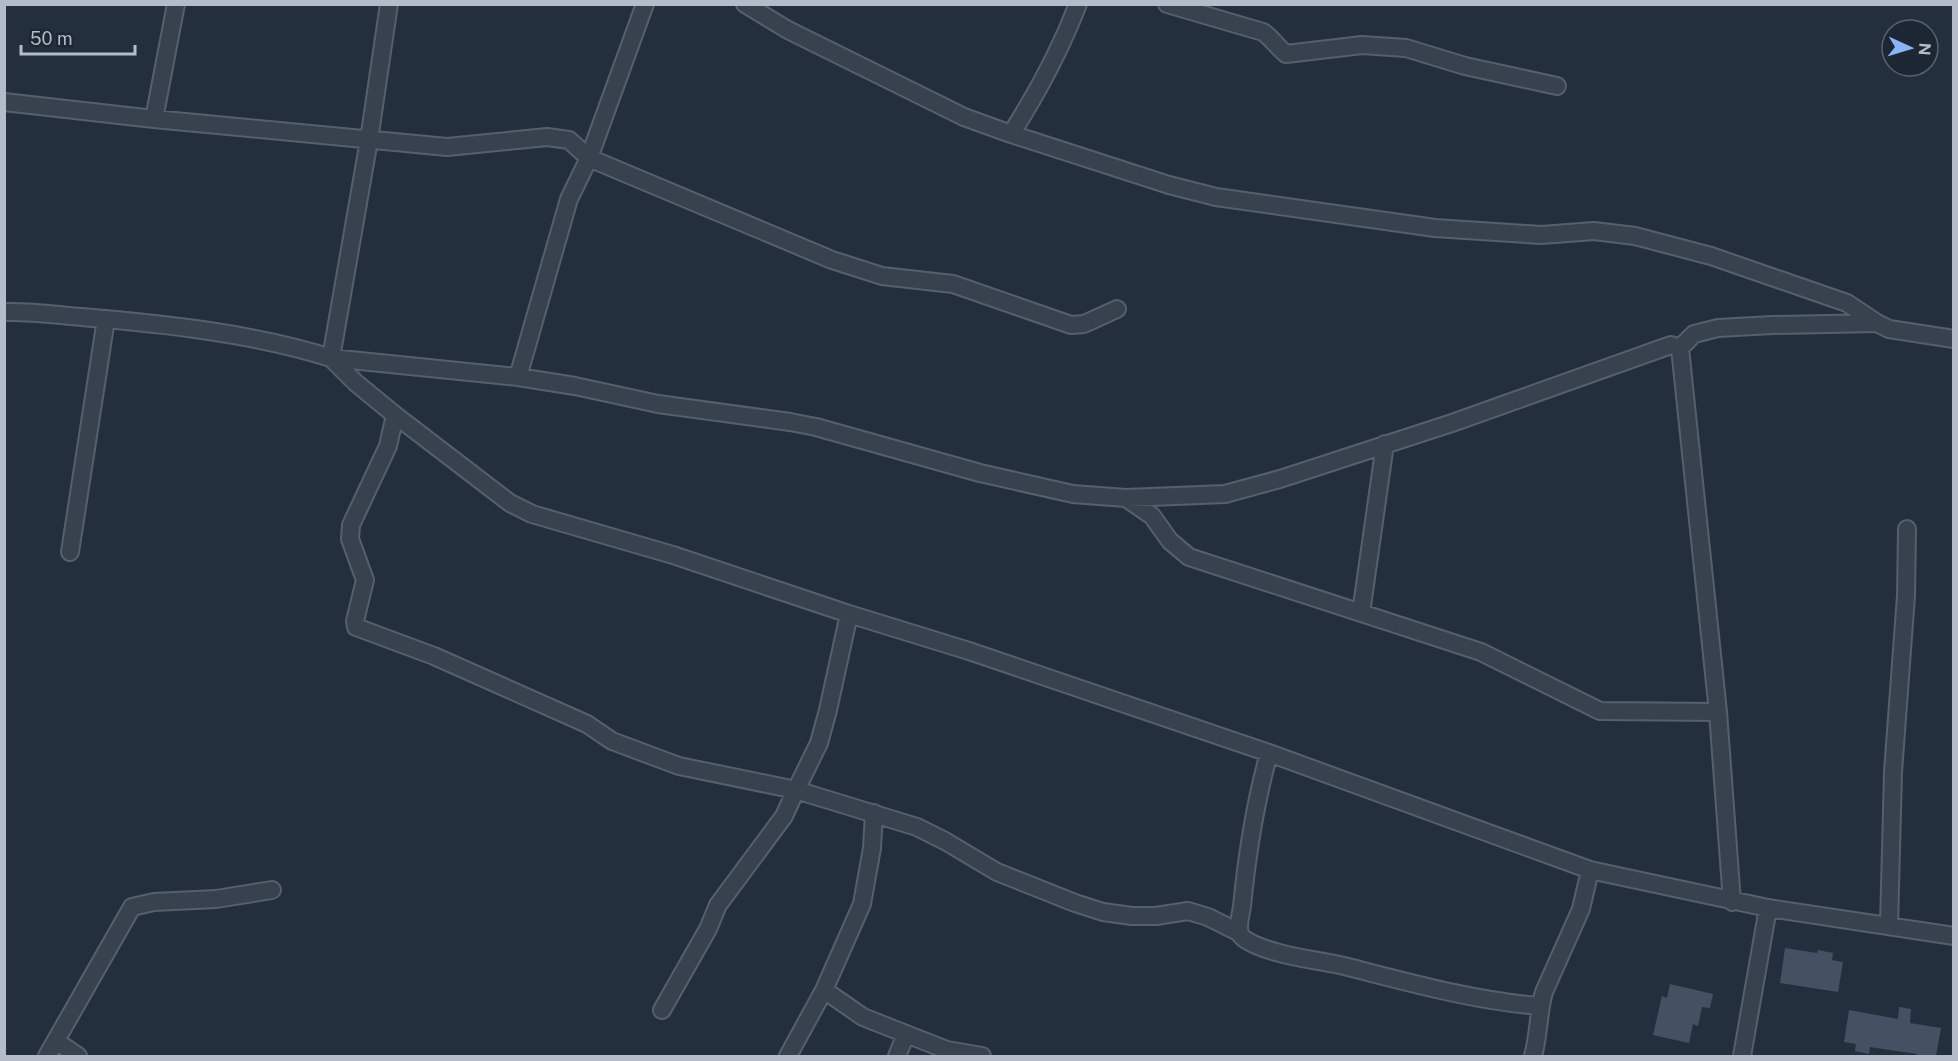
<svg xmlns="http://www.w3.org/2000/svg" width="1958" height="1061" viewBox="0 0 1958 1061" font-family="'Public Sans',sans-serif">
  <rect width="100%" height="100%" fill="#242f3e"/>
  <path fill="#455162" d="M1785,948L1817,953L1818,950L1833,953L1832,960L1843,962L1838,992L1780,983Z
    M1670,984L1713,994L1710,1008L1702,1007L1698,1026L1693,1024L1689,1043L1653,1035L1662,996L1667,998Z
    M1899,1007L1911,1009L1910,1023L1941,1028L1936,1056H1917V1054L1870,1047L1869,1054L1855,1051L1856,1044L1844,1042L1849,1010L1898,1019Z"/>
  <g fill="none" stroke-linecap="round" stroke-linejoin="round">
    <defs>
      <path id="minor" d="M389,4L369,140L331,358L356,383L395,415L510,503L532,514L673,555L849,614L969,651L1269,753L1590,870L1768,908L1954,936
        M745,4L788,30L964,117L1011,134L1169,185L1216,197L1435,228L1541,235L1594,231L1635,236L1711,256L1847,303L1877,323L1889,329L1954,339
        M1167,4L1263,32C1273,39 1277,47 1286,54L1362,45L1406,48L1465,66L1557,86
        M4,102L154,119L447,147L547,137L569,140L589,158L832,260L882,276L953,284L1071,325L1084,324L1117,309
        M154,119L176,4
        M1011,134C1036,95 1061,48 1078,4
        M4,312C30,311 57,315 82,317C165,324 251,333 331,358L518,377L575,386L658,404L790,422L816,427L980,473L1073,494L1126,498L1225,494L1280,479L1452,423L1671,345L1680,348
        M1680,348L1718,712L1732,902
        M1680,348L1694,334L1718,328L1772,325L1877,323
        M518,377L569,199L589,158L645,4
        M395,415L388,446L351,525L350,539L365,580L355,621L356,627L434,656L587,724L612,741L679,766L796,790L784,816L718,905L708,929L662,1010
        M1126,498L1152,516L1170,541L1189,557L1481,652L1600,711L1718,712
        M70,552L106,319
        M1361,613L1385,444
        M849,614L828,710L819,743L796,790L917,827L945,841L997,872L1075,903L1103,912L1132,916H1156L1188,911L1208,917L1240,933
        M1269,753C1255,803 1247,855 1242,906C1241,914 1237,926 1240,934C1243,942 1268,950 1276,952C1299,959 1324,961 1348,967C1411,983 1475,1001 1540,1006
        M874,813L872,848L862,904L824,990L863,1017L906,1034L897,1056
        M1889,926L1893,772L1906,596L1907,529
        M906,1034L947,1050L982,1056
        M56,1041L78,1056
        M47,1056L132,907L154,902L216,899L272,890
        M788,1056L824,990
        M1533,1056C1539,1035 1538,1013 1544,992L1581,909L1590,870
        M1742,1056L1768,908"/>
    </defs>
    <use href="#minor" stroke="#565f6c" stroke-width="20"/>
    <use href="#minor" stroke="#38414e" stroke-width="16"/>
  </g>
  <rect width="1958" height="1061" fill="none" stroke="#b4bcc9" stroke-width="12"/>
  <g transform="translate(1910 48) rotate(94)"><circle r="28" fill="#1d2633" stroke="#59626f" stroke-width="1.5"/>
  <path d="M0-4.5L10 22L0 15L-10 22Z" fill="#8ab4f8"/>
  <text y="-9" font-size="16" font-weight="bold" text-anchor="middle" fill="#b4bcc9">N</text>
  </g>
  <path d="M21 45v9h114v-9" fill="none" stroke="#b4bcc9" stroke-width="3"/>
  <text x="30" y="45" font-size="18" fill="#b4bcc9" stroke="#1d2633" stroke-width="4.5" paint-order="stroke">50 m</text>
</svg>
